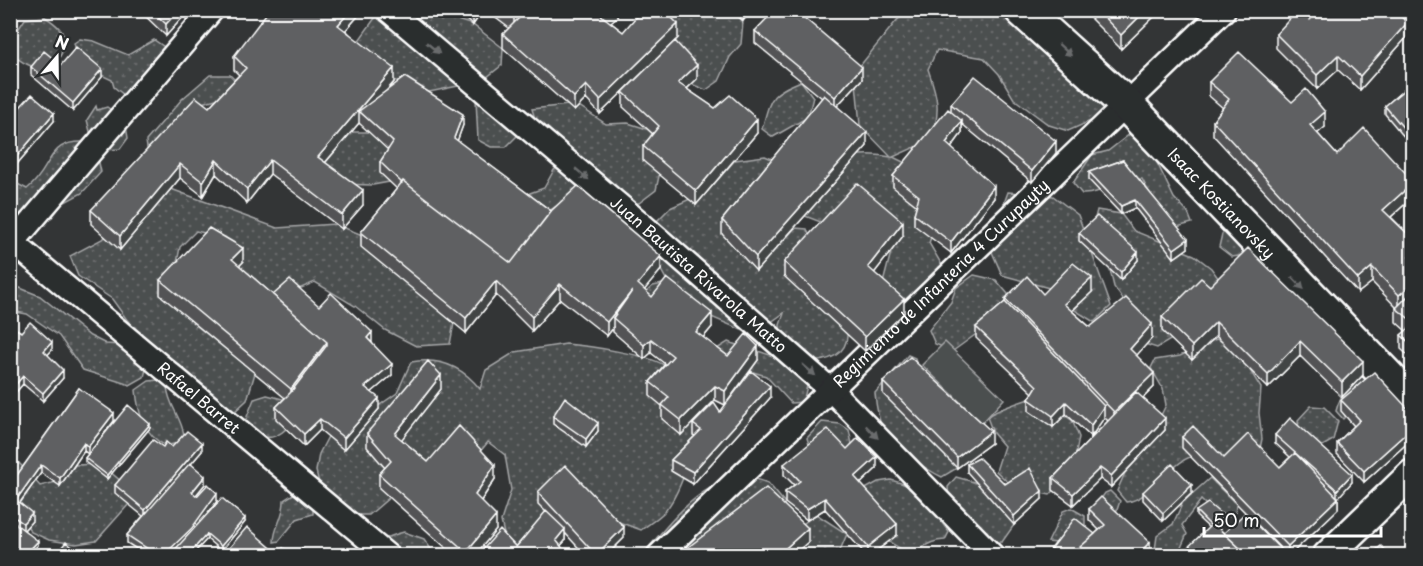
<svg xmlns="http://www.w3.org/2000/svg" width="1423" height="566" viewBox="0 0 1423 566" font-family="'Playpen Sans',sans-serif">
  <defs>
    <pattern id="grass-dots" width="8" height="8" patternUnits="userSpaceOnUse" patternTransform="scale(1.5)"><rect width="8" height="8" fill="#4c4f50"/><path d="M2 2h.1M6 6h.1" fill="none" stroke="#67696a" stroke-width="1.8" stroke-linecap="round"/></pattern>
  </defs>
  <rect width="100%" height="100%" fill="#333536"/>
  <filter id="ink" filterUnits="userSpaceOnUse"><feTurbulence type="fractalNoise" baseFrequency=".0167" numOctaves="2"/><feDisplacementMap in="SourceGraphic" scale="12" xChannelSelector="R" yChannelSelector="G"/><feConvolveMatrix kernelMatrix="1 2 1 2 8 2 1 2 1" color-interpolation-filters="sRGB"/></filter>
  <g filter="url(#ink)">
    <path fill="url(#grass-dots)" stroke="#a6a7a8" stroke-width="1.5" d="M425,10L473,25L503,48L502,65L482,81L415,95L350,47L360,39L380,11Z
      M647,11H732L743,21L741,44L730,57L719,81L706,90L681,80Z
      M910,11H1018L1127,105L1068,131L1049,125L1014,99L999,74L984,58L937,50L928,69C938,98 941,111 931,140L893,157L928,174L939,215L929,243L946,272L948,293L924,314L897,327L883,283L891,252L879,231L831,226L805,216C840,179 821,145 891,157L860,125L855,72L897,20Z
      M45,17C72,33 69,47 51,69C34,68 22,65 11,52L10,42L25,19Z
      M80,39L94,41L128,55L154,40L173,53L145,95H124L114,87L112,80C94,72 77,62 74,43Z
      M210,75H230L237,82L227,96L198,104L148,155L146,141L182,99Z
      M801,81L813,97L808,117L773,137L762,129C771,96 770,94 801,81Z
      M502,92L524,109L522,131L506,147H491L478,140L476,99Z
      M568,105L579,106L606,124L628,123L647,129L659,140L661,167L656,190L639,203H625L584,186L573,196L541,216L513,205L530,193L544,188L554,170L567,160L536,122L532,109Z
      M96,106L97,110L107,107L125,120L128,138L120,149L105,150L95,144L101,172L82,193L63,203L52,217L19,218L11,215L10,180L27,189C55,167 45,136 93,143L87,120Z
      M351,132H369L389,138L398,160L389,182L373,185L336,184L320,162Z
      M1130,134L1149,146L1174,198L1188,213L1192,223L1177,227L1159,211L1142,179C1119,176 1103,195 1082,194L1073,183L1092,155L1108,151Z
      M765,156L781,163L758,249L786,238L795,228L807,229C821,276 897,367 795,362L808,382L803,402L791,403L766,376L740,368L712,352L728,342C747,349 764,351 782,360L780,325L784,313L753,335L679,303L635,302L653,286L668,283L661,270L662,254L653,225L670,208L708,191L735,160Z
      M171,189L277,228L335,224L387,245L437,282L454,323L450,344L416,346L385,330L355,306L315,282L266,303L218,236L196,231L180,247L174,279L192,322L255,373L247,400L234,412L193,395L135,331L112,299L78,276L70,256L151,213Z
      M1008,192L1053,196L1078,215L1111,306L1094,322L1073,309L1060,291L1002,275L989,245Z
      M1097,210L1121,214L1134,231L1194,255L1211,268L1221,282L1172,339L1157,348L1141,343L1125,302L1114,287L1110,270L1117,255L1095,218Z
      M1235,224L1247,226L1245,255L1232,257L1219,247L1222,234Z
      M974,275L996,280L1008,294L1005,313L953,351L935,344L929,330L951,302L956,288Z
      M10,284L40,296L90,336L106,344L135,346L149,358L144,377L130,385L83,370L59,336L27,314L11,311Z
      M1216,339L1235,346L1261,388L1259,413L1262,439L1258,458L1243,472C1233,468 1209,455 1199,455C1173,456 1154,499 1126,502L1117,491L1125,473L1142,454L1166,405L1163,389L1151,368L1155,360L1180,356Z
      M566,344C588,346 646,354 664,365C680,374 693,390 698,407C704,428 680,493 666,510C659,518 649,524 641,530L616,521L583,495L539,555L508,551L501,521L511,490L505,455L488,442L469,465L397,491L369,515H343L323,499L316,471L319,454L333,427L368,413L397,393L411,362C440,357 462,366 480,389L486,370L515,352Z
      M908,355L915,358L918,375L957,468L942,477C927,470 890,445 883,430C878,418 876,405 875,393Z
      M1365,375L1371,378L1352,410L1343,419L1336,411C1340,394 1350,384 1365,375Z
      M158,380L167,386C168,405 181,416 184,435L177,443L166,446C144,435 138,413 136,390L149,381Z
      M267,395L287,400L293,422C276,441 269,440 246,432L244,424L254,399Z
      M1037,397L1072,420L1079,437L1073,469L1050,495L1013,487L996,471L1004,446L993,433L987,417C993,411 1027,399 1037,397Z
      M1311,406L1324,407L1338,421L1333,440L1319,448L1299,434L1298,420Z
      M822,422L840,424L849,430L852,444L842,456L812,454L807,438Z
      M19,463L40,486L64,480L75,465L101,464L123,483L129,504L96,541L76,544L49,540L31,532L16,508L11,507V472Z
      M956,477L988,486L1016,516L1014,525L1002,542H987L949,499L948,487Z
      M1210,478L1236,504L1235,517L1214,513L1201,500L1182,525L1187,534L1179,552C1170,557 1163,557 1155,550L1157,536L1173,524L1183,502Z
      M756,479L768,483L785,503L758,541L728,555L642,556C663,530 698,484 733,480C741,479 749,479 756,479Z
      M891,480C931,491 925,503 949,532L945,540C925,541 924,550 908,553L889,542L858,493L878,482Z
      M1110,491L1120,501L1117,510L1109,515L1094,509L1105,493Z
      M295,493L313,505V514L297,519L279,541L274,542C274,526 284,519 284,500Z
      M1071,508L1085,516V525L1057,543L1048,542L1063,511Z
      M816,514L847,534L838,555H785L795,530Z
      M404,532L424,539L435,555L345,556V553C366,548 384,537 404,532Z"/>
    <path fill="#4c4f50" stroke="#a6a7a8" stroke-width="1.5" d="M945,342L1004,399L982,423L922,365Z"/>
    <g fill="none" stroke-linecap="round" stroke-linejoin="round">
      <defs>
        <g id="minor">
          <path id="s1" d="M388,10L638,221L831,390L993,556"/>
          <path id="s2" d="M10,240L388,556"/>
          <path d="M10,246L212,10"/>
          <path id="s3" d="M658,556L1224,10"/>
        </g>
        <path id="tertiary" d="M1327,556L1412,474"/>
        <g id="secondary">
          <path id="s4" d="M1022,10L1127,105L1412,402"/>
        </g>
      </defs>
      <use href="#minor" stroke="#fff" stroke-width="27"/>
      <use href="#tertiary" stroke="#fff" stroke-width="33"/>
      <use href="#secondary" stroke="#fff" stroke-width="38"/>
      <use href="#minor" stroke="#2a2d2e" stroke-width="22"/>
      <use href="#tertiary" stroke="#2a2d2e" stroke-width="28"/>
      <use href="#secondary" stroke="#2a2d2e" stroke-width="33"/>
    </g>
    <path fill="#525354" stroke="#fff" stroke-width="1.5" d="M139,10H184V16L166,36Z
      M359,10V15L346,30L394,82L387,91L463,125L457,141L551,211L661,270L644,290L652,297L712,327L703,338L728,356L758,360L725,405L715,400L681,435L662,419V406L650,396V382L665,364L651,353L644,359L613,332V328L607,336L560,299L532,331L496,295L466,333L361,247V232L397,189L380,173V162L388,150L359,123L325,163L363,205L342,229L270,174L247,203L216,174L203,196L180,178L120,250L91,224V210L209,107L239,75L234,70V56Z
      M452,10H483L473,25Z
      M485,10H617V17L610,22L623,32L678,38L675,41L697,79L687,89L715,108L757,133L696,205L643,161V146L653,134L623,107V92L658,57L600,114L586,99L574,111L503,48V34L509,28Z
      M732,10H752L743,21Z
      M1082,10H1161L1121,49Z
      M1413,10V12L1405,20L1407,37L1360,90L1338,70L1317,89L1276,48V34Z
      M755,31L862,79L837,106L867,146L756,271L722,234V220L822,98L755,43Z
      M61,65L102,77L73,111L31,75V67Z
      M1209,82L1292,102L1325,127L1317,133L1337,155L1413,181V197L1391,217L1413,239V360L1401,349V335L1406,331L1396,322V307L1372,282L1358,293L1213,135V121L1223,108L1209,96Z
      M1413,82V144L1411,145L1385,114V106Z
      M951,104L1056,153L1032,182L962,124V133L951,148L994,198L951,253L914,225V214L917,206L893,187V176L951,112Z
      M10,118L54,121L17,164L10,159Z
      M1123,160L1188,248L1174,258L1135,208L1121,214L1089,180V172Z
      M1079,233L1138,260L1121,280L1079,241Z
      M903,236L874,273L904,313L865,351L784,276V262Z
      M243,262L239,266L273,295L319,306L372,343L392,375L372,392L379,409L344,450L320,430L304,446L276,419V407L285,398L160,295V280Z
      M1210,286L1363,375L1342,397L1300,356L1268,388L1216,336L1192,360L1162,331V317Z
      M1092,292L1072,311L1090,327L1152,338L1136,355L1154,387L1143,398L1165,430L1111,487L1100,479L1073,505L1053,490V478L1108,421L1104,417L1091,437L1066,414L1053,427L1029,411V399L1033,393L976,338V327L1005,302V299L1043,294Z
      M10,325L21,332L52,350L47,355L63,378L43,401L23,384L10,399Z
      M883,382L991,443L957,468L883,394Z
      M79,388L114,421L101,438L150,428L107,479L85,462V458L88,454L84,451L60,486L41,473L20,503L32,521L24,530L38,545L29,555H10V485Z
      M441,389L401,439L428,462L495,479L481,501L496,530L475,555H454L379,488V474L385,468L367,447V433Z
      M770,398L693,484L671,471V460L695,436L693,435V424L720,412Z
      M1341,400L1413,414V438L1364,482L1337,454V443L1354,426L1341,411Z
      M553,416L598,431L586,447L553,424Z
      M1275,435L1352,482L1338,497V509L1290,555H1287L1182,448V437L1224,458L1280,467L1290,457L1275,443Z
      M163,447H172L202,451L191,464L205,484L196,495L217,501L208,514L245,522L221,551L207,539L192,555H146L127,543V535L143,516L115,493V485Z
      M847,449L877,468L860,484L897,535L871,555H866L825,509L807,520L785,503V492L794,485L784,475V464Z
      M967,464L1005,484L1042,499L1014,525L967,472Z
      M538,492L624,538L607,555H585L565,533V541L560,546L516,547L546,512L538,504Z
      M1143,492L1192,493L1163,521L1143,500Z
      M1089,509L1150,553L1148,555H1051V549L1095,534L1099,530L1089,520Z
      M1196,511L1223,521L1216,526L1224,533L1284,555H1180L1209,528L1196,516Z
      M808,542L793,555H687V548Z"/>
    <path fill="#424445" stroke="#fff" stroke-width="1.5" d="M179,10H184V16L166,36V24Z
      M351,10H359V15L338,39V25Z
      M473,10H483L473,25Z
      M520,10H533L514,31V17Z
      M607,10H617V17L601,30V15Z
      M744,10H752L743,21V13Z
      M1146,10H1161L1121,49V35Z
      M1400,10H1413V12L1398,27V13Z
      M1407,23V37L1360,90V76Z
      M678,24V38L600,114V100Z
      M1338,55V70L1317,89V75Z
      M17,60V72L10,79V68Z
      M697,65V79L678,97V83Z
      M862,67V79L835,108V97Z
      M394,68V82L365,116L359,111V123L318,171V157Z
      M102,69V77L73,111V103Z
      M586,85V99L574,111V97Z
      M1325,112V127L1310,140V125Z
      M54,113V121L17,164V156Z
      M463,114V125L454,150V138Z
      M757,119V133L696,205V191Z
      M962,121V133L946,155V143Z
      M867,132V146L756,271V257Z
      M1056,141V153L1032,182V171Z
      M216,160V174L203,196V182Z
      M270,160V174L247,203V189Z
      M180,164V178L120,250V236Z
      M1413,183V197L1383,224V210Z
      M994,186V198L951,253V242Z
      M363,190V205L342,229V215Z
      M1135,200V208L1121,214V206Z
      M903,222V236L868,281V267Z
      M1188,239V248L1174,258V249Z
      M243,248V262L232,273V259Z
      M1138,252V260L1121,280V272Z
      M661,256V270L638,298V284Z
      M1372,267V282L1358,293V279Z
      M1092,278V292L1064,318V304Z
      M496,281V295L466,333V318Z
      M1413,283V297L1399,310V295Z
      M560,284V299L532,331V317Z
      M632,291L613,318V328L607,336V322Z
      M904,299V313L865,351V337Z
      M712,313V327L696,346V332Z
      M1216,322V336L1192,360V346Z
      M1152,324V338L1130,363V349Z
      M372,332V343L367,338Z
      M651,339V353L644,359V345Z
      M1300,341V356L1268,388V374Z
      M52,342V350L44,359V351Z
      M327,342V356L291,403V389Z
      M758,346V360L725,405V391Z
      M1363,361V375L1342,397V382Z
      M392,364V375L365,398V387Z
      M63,370V378L43,401V393Z
      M1154,373V387L1114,427V412Z
      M441,375V389L395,448V434Z
      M23,376V384L10,399V391Z
      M715,386V400L681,435V420Z
      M770,386V398L693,484V472Z
      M379,398V409L344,450V438Z
      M1066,402V414L1053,427V416Z
      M1104,406V418L1091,437V425Z
      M114,413V421L88,455V447Z
      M1165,418V430L1111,487V476Z
      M320,419V430L304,446V434Z
      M598,423V431L586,447V439Z
      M150,424V428L107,479V475Z
      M1413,427V438L1364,482V471Z
      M991,431V443L957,468V457Z
      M84,443V451L60,486V478Z
      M202,443V451L145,518V510Z
      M877,457V468L855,489V477Z
      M41,465V473L16,508V500Z
      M495,465V479L475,510V495Z
      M1100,468V479L1073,505V494Z
      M1352,474V482L1337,499V490Z
      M205,476V484L192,500V492Z
      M1192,485V493L1163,521V513Z
      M1042,491V499L1014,525V516Z
      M217,493V501L192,536L172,555H164Z
      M825,498V509L807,520V509Z
      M1338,498V509L1290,555H1288V546Z
      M32,513V521L23,531V523Z
      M496,516V530L475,555H466V552Z
      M1223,516V521L1212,531V526Z
      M245,518V522L221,551V546Z
      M897,524V535L871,555H868V547Z
      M624,527V538L607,555H596Z
      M808,528V542L793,555H778Z
      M565,529V541L556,551V540Z
      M207,534V539L192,555H188Z
      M38,541V545L29,555H25Z
      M1150,542V553L1148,555H1137Z"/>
    <path fill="#5f6162" stroke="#fff" stroke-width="1.5" d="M151,10H179L166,24Z
      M269,10H351L338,25L394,68L318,157L363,190L342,215L270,160L247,189L216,160L203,182L180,164L120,236L91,210L196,97L209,107L246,68L234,56Z
      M505,10H520L514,17Z
      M527,10H607L601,15L623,32L642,10H664L678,24L600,100L586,85L574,97L503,34Z
      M775,10H795L862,67L835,97L755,31Z
      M1097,10H1146L1121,35Z
      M1298,10H1301L1310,20L1320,10H1400L1398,13L1407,23L1360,76L1338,55L1317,75L1276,34Z
      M675,41L697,65L678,83L715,108L730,95L757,119L696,191L643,146L659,126L623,92Z
      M76,47L102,69L73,103L31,67L44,51L61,65Z
      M1239,52L1292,102L1306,89L1325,112L1310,125L1337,155L1364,128L1413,181V183L1383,210L1413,239V253L1409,257L1413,261V283L1399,295L1372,267L1358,279L1213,121L1229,99L1209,82Z
      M10,55L17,60L10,68Z
      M975,76L1056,141L1032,171L951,104Z
      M405,77L463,114L454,138L551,211L511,263L403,181L402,183L380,162L393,142L359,111Z
      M1413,82V136L1411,137L1385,106Z
      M32,94L54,113L17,156L10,151V118Z
      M824,95L867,132L756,257L722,220Z
      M948,109L962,121L946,143L994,186L951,242L914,214L919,196L893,176Z
      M1123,160L1188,239L1174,249L1135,200L1121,206L1089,172Z
      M403,181L511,263L552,210L578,186L661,256L638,284L652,297L667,278L712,313L696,332L728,356L746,334L758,346L725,391L715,386L681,420L662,405L669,397L650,382L673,356L651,339L644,345L613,318L632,291L607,322L560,284L532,317L496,281L466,318L361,232Z
      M857,183L903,222L868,267L904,299L865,337L784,262Z
      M1097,216L1138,252L1121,272L1079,233Z
      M209,228L243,248L232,259L327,342L291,389L160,280Z
      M1248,248L1363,361L1342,382L1300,341L1268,374L1216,322L1192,346L1162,317L1201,278L1210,286Z
      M1073,263L1092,278L1064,304L1090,327L1126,298L1152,324L1130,349L1154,373L1114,412L1005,299L1027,276L1043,294Z
      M290,280L319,306L331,293L372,332L367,338L392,364L365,387L379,398L344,438L320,419L304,434L276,407L291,392L327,345V342L273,295Z
      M1413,291V322L1396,308Z
      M1005,302L1104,406L1091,425L1066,402L1053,416L1029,399L1037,386L976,327Z
      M30,322L52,342L44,351L63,370L43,393L23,376L10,391V325L21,332Z
      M1413,325V346L1401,335Z
      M910,357L991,431L957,457L883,382Z
      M428,361L441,375L395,434L428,462L459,426L495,465L475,495L496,516L466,552L379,474L391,461L367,433Z
      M751,371L770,386L693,472L671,460L701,430L693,424L714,403L720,412Z
      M1374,372L1413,414V427L1364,471L1337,443L1360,420L1341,400Z
      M79,388L114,413L88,447L84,443L60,478L41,465L16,500L32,513L23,523L10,514V485Z
      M1136,392L1165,418L1111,476L1100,468L1073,494L1053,478Z
      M565,397L598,423L586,439L553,416Z
      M128,405L150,424L107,475L85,458Z
      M1290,418L1352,474L1337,490L1275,435Z
      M1193,426L1224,458L1248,434L1280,467L1295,453L1338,498L1288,546L1182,437Z
      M828,429L847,449L858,438L877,457L855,477L897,524L868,547L825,498L807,509L785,492L800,481L784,464Z
      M187,431L202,443L145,510L115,485L153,440L163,447L166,442L172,447Z
      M979,458L1005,484L1030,468L1042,491L1014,516L967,464Z
      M190,463L205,476L192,492L197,496L208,484L217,493L192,528L164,555H157L127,535Z
      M1172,464L1192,485L1163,513L1143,492Z
      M565,465L624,527L596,555L538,492Z
      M766,488L808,528L778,555H694L687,548Z
      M1101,497L1150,542L1137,555H1071L1105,525L1089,509Z
      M222,498L245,518L221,546L207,534L188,555H170Z
      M1208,503L1223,516L1212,526H1211L1196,511Z
      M546,511L565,529L556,540L568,555H478L500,530L516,547Z
      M1245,513L1284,553L1281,555H1245L1244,552L1224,533Z
      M1075,518L1095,534L1071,555H1057L1051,549Z
      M12,521L38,541L25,555H14L10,553V523Z
      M1211,525L1216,526L1244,552L1241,555H1180Z
      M247,527L277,553L275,555H223Z
      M66,542L82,555H55Z
      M1381,546L1391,555H1370Z
      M98,548L111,555H91Z
      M283,548L294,555H277Z
      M302,548L310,555H296Z
      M215,550L221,555H209Z"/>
    <defs><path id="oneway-solid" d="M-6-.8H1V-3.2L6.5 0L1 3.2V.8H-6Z" transform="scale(1.5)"/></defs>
    <g fill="#6a6c6d">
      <use href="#oneway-solid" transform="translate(433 48) rotate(40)"/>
      <use href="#oneway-solid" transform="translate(1065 50) rotate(42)"/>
      <use href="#oneway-solid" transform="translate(582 174) rotate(40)"/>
      <use href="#oneway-solid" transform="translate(1298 283) rotate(46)"/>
      <use href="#oneway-solid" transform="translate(809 370) rotate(41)"/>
      <use href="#oneway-solid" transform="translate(872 432) rotate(46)"/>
    </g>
  </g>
  <g text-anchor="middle" stroke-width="5" stroke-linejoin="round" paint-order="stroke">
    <g font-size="16" fill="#fff" stroke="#2a2d2e">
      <text dy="6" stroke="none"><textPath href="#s4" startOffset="278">Isaac Kostianovsky</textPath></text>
      <text dy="6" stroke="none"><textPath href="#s1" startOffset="408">Juan Bautista Rivarola Matto</textPath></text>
      <text dy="6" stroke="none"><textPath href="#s3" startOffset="393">Regimiento de Infanteria 4 Curupayty</textPath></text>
      <text dy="6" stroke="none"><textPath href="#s2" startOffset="246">Rafael Barret</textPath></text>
    </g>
  </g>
  <rect width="1423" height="566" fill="none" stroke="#2a2d2e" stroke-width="36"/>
  <rect x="18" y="18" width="1387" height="530" fill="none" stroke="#fff" stroke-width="2" filter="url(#ink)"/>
  <g transform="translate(57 57) rotate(20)" stroke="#2a2d2e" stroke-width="4.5" paint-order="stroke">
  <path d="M0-4.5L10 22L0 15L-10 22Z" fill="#ffffff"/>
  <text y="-9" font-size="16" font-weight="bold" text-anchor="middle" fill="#ffffff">N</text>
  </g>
  <path d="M1204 527v9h177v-9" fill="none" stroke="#ffffff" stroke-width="3"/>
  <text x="1213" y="527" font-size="18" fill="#ffffff" stroke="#2a2d2e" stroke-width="4.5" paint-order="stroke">50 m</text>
</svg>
